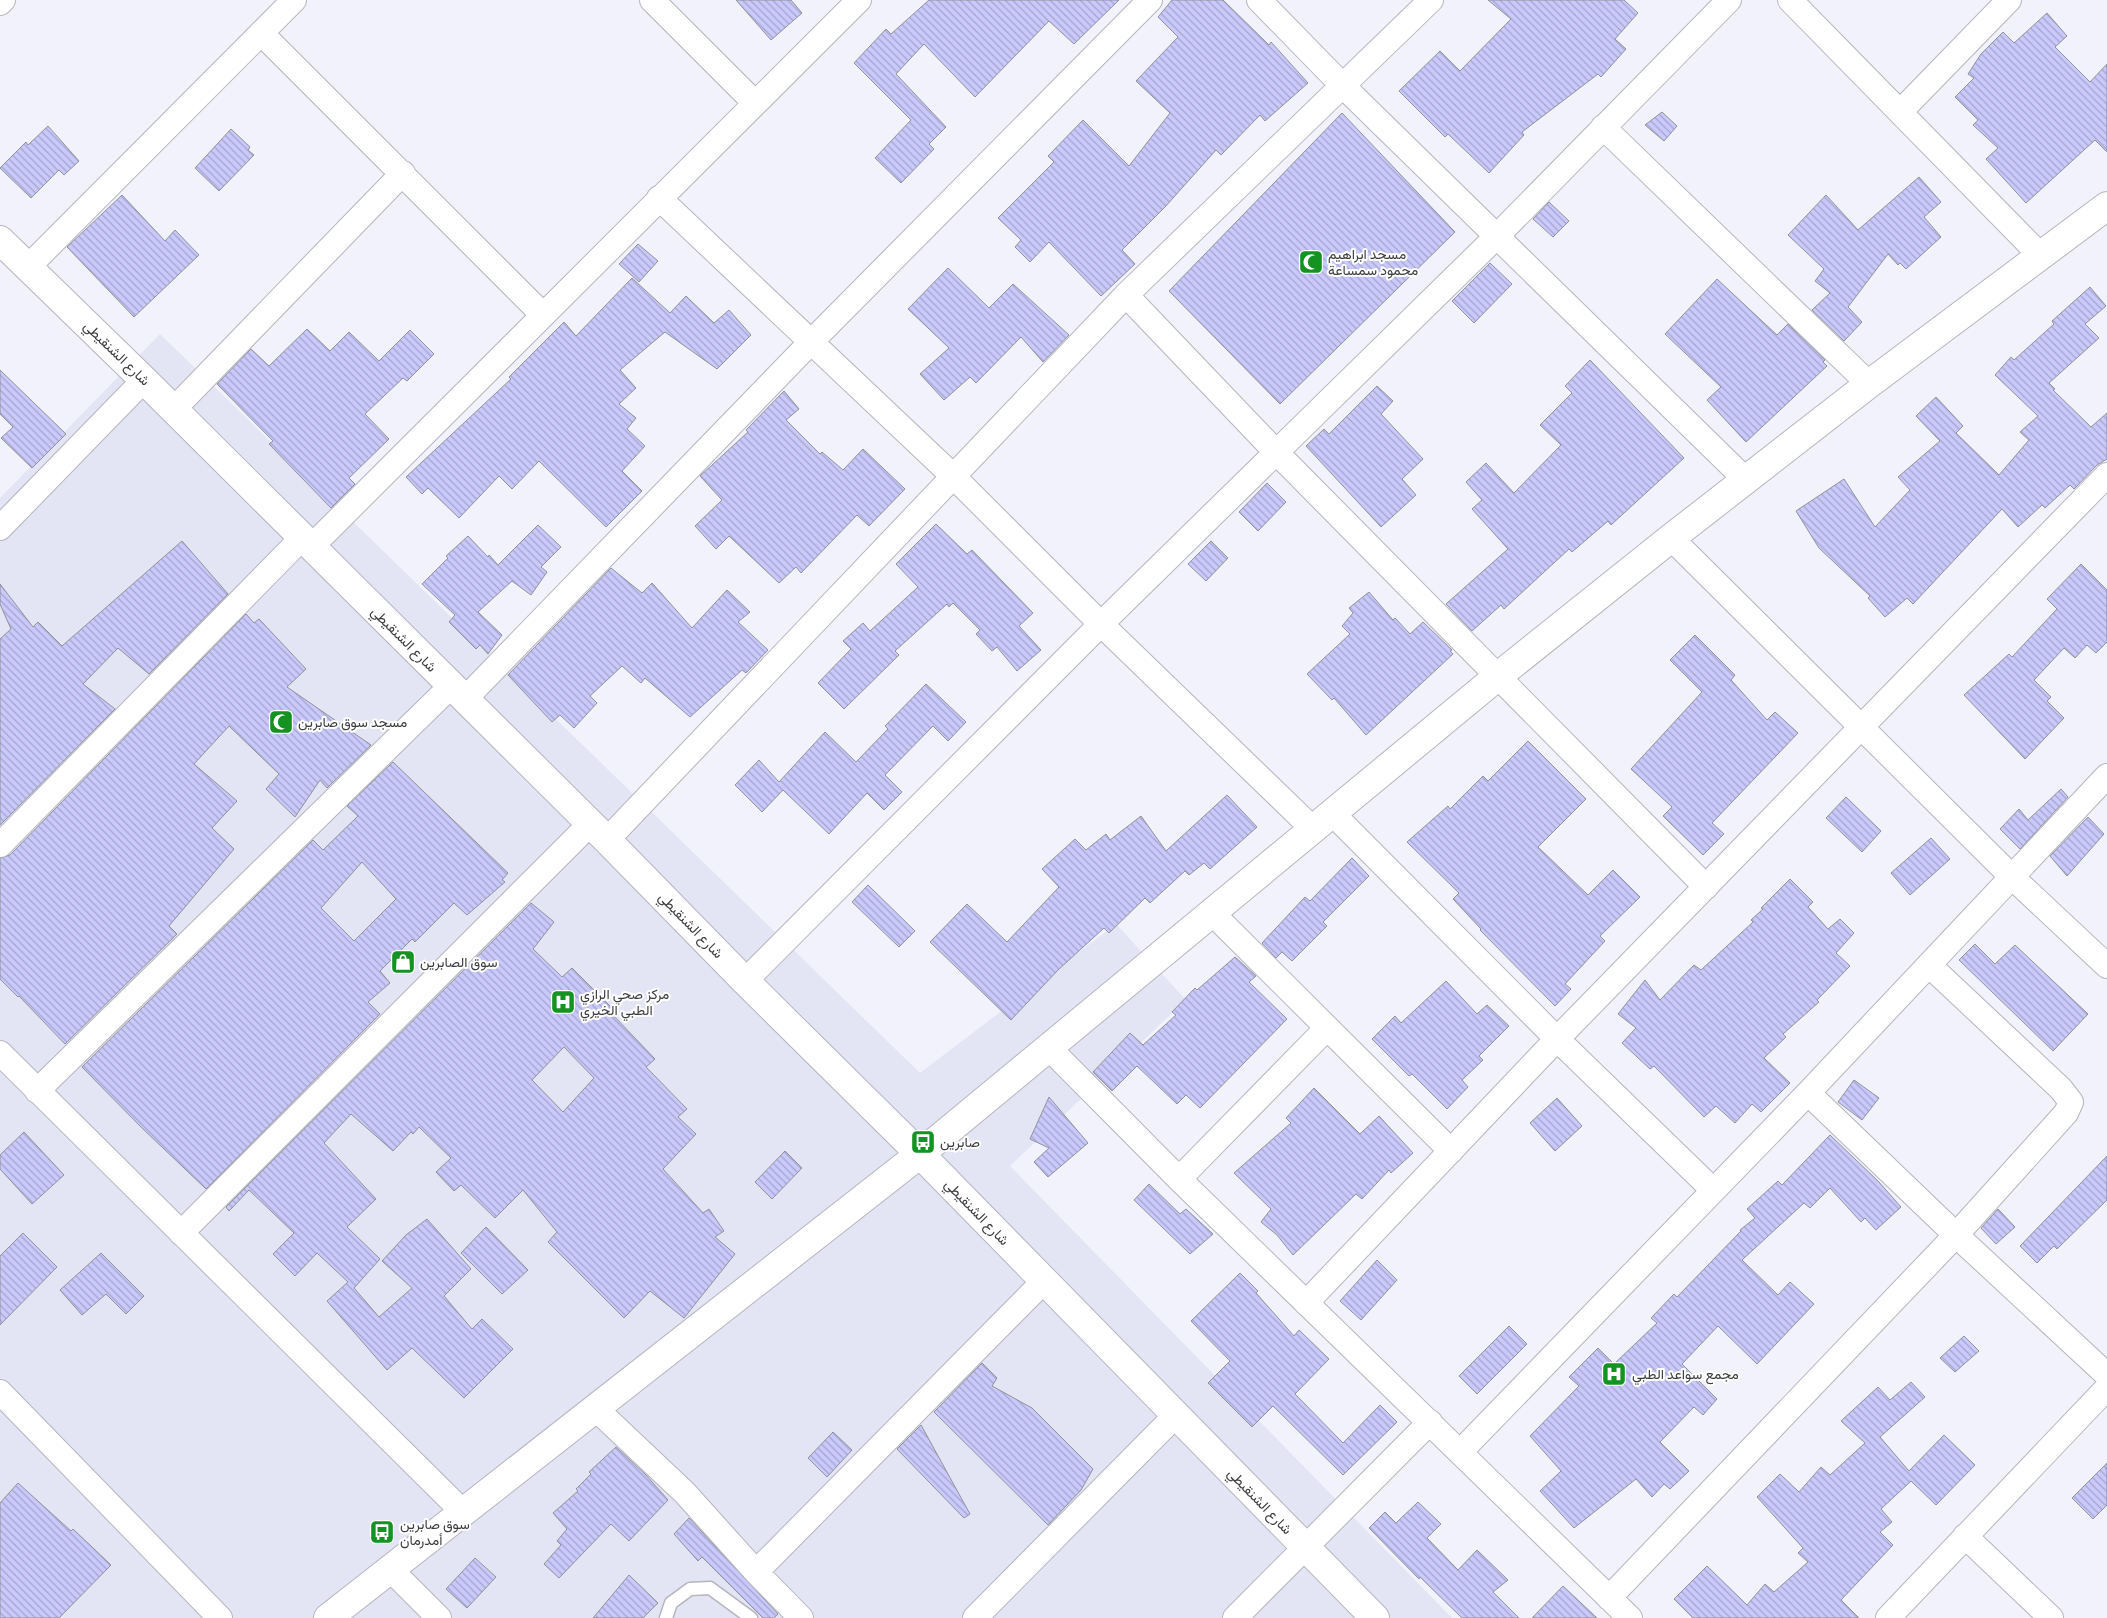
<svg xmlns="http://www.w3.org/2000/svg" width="2107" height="1618" viewBox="0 0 2107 1618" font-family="Signika,Vazirmatn,sans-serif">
  <defs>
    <pattern id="building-back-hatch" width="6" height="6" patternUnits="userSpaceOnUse" patternTransform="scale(1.25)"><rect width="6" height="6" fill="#c9c9fc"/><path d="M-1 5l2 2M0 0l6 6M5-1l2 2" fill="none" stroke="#a4a4cd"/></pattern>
  </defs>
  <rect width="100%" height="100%" fill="#f2f2fc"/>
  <path fill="#e4e5f4" d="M160,334L920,1073L1116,924L1186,1000L1010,1166L1452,1618H0V498Z"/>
  <path fill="url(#building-back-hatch)" stroke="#909199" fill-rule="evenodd" d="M736,0H791L802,13L771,40Z
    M929,0H1119L1074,44L1049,21L975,97L924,44L896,74L946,127L929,144L934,149L901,183L875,158L911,120L854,63L886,29L891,34Z
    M1172,0H1223L1269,45L1271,42L1308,83L1265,121L1260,115L1221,155L1216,150L1165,207L1122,250L1135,264L1101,296L1049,242L1030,262L1015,247L1021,240L998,218L1054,162L1048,156L1083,120L1129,166L1170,113L1136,81L1178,37L1158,17Z
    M1488,0H1624L1638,13L1615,39L1626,49L1601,77L1598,74L1522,132L1524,135L1489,173L1448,134L1445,137L1399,91L1440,51L1460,71L1511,19Z
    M2047,13L2067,36L2055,47L2090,82L2107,64V152L2095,140L2026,203L1986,159L1998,148L1973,125L1978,120L1955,97L1974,78L1968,74L1981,54L2003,32L2014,43Z
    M1662,112L1677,126L1664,141L1645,125Z
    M1342,113L1455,232L1280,404L1169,291Z
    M48,126L79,161L64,175L59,170L31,198L0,168L26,142L28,145Z
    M231,129L250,147L248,150L254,155L219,191L195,168Z
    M1919,177L1941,202L1924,217L1941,237L1906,269L1900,263L1898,265L1888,254L1848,307L1862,322L1844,341L1812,310L1830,293L1815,281L1824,269L1788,235L1826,195L1858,230Z
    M122,195L165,241L175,230L199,255L134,317L67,247Z
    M1549,202L1569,221L1553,237L1533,219Z
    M638,244L658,261L639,282L619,264Z
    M1490,263L1512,284L1474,323L1452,301Z
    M948,268L989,308L1013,284L1069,335L1043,362L1021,337L976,383L970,377L944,400L920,374L949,348L908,309Z
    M632,278L670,313L686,296L714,323L729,310L751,335L717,369L665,332L620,370L636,388L619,404L636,418L627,429L645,446L622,471L642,491L606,527L539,461L512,489L499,476L459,518L428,488L422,494L406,477L511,379L509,377L564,322L576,336Z
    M1717,279L1777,335L1788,324L1825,360L1823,362L1827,366L1746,442L1707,400L1721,387L1665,334Z
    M2090,287L2106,306L2085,324L2099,338L2049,383L2055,389L2053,390L2091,427L2107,413V459L2097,465L2074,489L2070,485L2045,508L2042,505L2018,527L2002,509L1913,604L1907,598L1885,617L1868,598L1870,596L1819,548L1796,511L1844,479L1875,527L1910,490L1898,477L1940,441L1916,416L1936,397L1963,426L1956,433L1999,475L2029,440L2020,432L2038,416L1995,375L2011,357L2014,360L2054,324L2052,321Z
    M307,329L330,351L349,332L379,361L410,330L434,354L407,381L403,378L365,414L389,439L349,478L355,484L331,508L269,444L273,441L217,384L251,349L269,366Z
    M1590,360L1684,458L1611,525L1608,521L1572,552L1569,549L1504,609L1501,605L1472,631L1446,604L1508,549L1472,509L1482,500L1466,482L1486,463L1514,493L1561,445L1540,425L1572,393L1565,386Z
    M0,370L66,434L32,468L1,438L13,427L0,414Z
    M1377,386L1393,401L1381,414L1423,459L1402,479L1416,495L1381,527L1306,446L1324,429L1329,434Z
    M784,391L799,409L786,420L820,454L822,452L843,470L863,449L905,489L869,526L857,515L801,573L796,567L779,583L729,536L716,549L695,526L722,500L700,476L748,432L746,430Z
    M1267,483L1286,502L1258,531L1239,512Z
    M936,524L967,554L972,550L1033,613L1019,626L1041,650L1017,671L997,647L992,651L976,634L980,630L953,603L949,607L947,604L895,651L899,655L844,709L818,683L851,649L843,641L863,623L870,631L918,587L896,564Z
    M538,525L561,547L541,567L547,572L531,595L512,581L478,612L502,635L488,654L480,645L476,649L449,622L455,615L422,584L448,558L446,556L468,536L488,557L489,555L498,565Z
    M182,541L228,594L149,674L118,648L83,684L115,709L0,825V639L11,629L0,604V584L33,627L38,622L62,646Z
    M1211,541L1228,558L1206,581L1188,564Z
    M2081,564L2107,590V642L2096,653L2087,645L2075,658L2064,648L2034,680L2051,697L2047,701L2064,718L2025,759L1964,695L2009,654L2012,657L2057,609L2047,599Z
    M611,568L642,593L652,583L692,628L727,590L750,612L738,622L768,650L746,673L742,670L690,717L645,678L641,683L622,666L590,696L597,703L574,728L560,715L552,722L508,675Z
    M1369,592L1393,620L1395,618L1410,634L1423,622L1452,650L1450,651L1453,654L1366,735L1334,698L1332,700L1307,674L1350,634L1342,626L1353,613L1349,608Z
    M246,614L254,623L259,619L306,669L287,687L371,745L327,788L320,780L295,817L266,789L279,774L229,726L194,764L237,801L212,828L234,849L169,926L177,934L65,1044L19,996L18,997L0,979V858L10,855Z
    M1695,635L1735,675L1731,680L1767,720L1775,712L1798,733L1712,823L1724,834L1703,855L1663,816L1672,807L1631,769L1702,692L1670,660Z
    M926,684L966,722L948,741L933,726L885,775L902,792L884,810L867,793L829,834L783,790L762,812L735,785L759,760L779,782L825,732L856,762L888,729L885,726Z
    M1528,741L1586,799L1538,847L1588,895L1613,870L1640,897L1600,936L1605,941L1565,984L1571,989L1555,1006L1480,930L1481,929L1453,899L1459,893L1407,842L1448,806L1450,809L1483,776L1488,781Z
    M393,762L508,873L502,880L505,882L467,915L454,903L415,942L412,939L380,971L390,983L368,1002L380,1014L206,1189L142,1128L82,1067L313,840L323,850L358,816L347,806ZM362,862L396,899L354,941L321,908Z
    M2061,789L2068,797L2020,849L2000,829L2019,809L2028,820Z
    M1227,795L1257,827L1210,869L1204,863L1189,875L1185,871L1150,903L1145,898L1109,933L1104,928L1058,970L1011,1020L930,942L967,904L1007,942L1059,887L1042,869L1075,839L1086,850L1106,834L1110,840L1141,816L1166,851Z
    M1846,797L1881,831L1862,852L1826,818Z
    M2088,817L2104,834L2067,876L2050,856Z
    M1931,838L1950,859L1910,895L1891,873Z
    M1352,858L1369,876L1323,922L1327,926L1292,961L1282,952L1276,958L1262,943L1305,897L1310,901Z
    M1790,879L1813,902L1808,907L1828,929L1840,919L1854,933L1836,953L1850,966L1817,1000L1819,1002L1783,1034L1786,1037L1764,1058L1790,1083L1761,1112L1752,1104L1735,1123L1716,1106L1704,1117L1654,1066L1650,1069L1622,1043L1636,1028L1618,1014L1645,980L1660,1000L1694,965L1701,970L1753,922L1751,920L1763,909L1761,908Z
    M868,885L915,931L899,947L852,902Z
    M531,903L554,922L533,949L562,977L572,968L615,1011L612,1014L655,1059L646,1067L687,1109L678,1117L696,1134L663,1169L703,1213L709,1209L724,1231L715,1237L735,1254L684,1318L650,1291L624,1318L548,1242L557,1232L523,1190L495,1218L461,1185L454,1191L436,1172L451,1158L419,1127L413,1134L411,1132L393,1151L351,1114L324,1143L376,1199L347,1227L380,1259L354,1288L379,1317L412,1288L382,1261L406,1235L427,1219L471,1269L444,1296L472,1329L482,1319L513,1349L464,1398L412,1348L387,1370L327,1301L348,1282L317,1253L295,1276L273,1254L294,1233L249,1190L229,1211L226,1207ZM564,1047L594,1078L563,1112L532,1080Z
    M1975,944L1995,964L2015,945L2088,1014L2053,1051L1959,960Z
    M1235,957L1256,976L1249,982L1287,1019L1200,1108L1186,1095L1177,1104L1137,1066L1112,1091L1093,1072L1130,1033L1143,1045L1176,1015L1172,1012L1195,988L1197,990Z
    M1446,981L1477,1014L1487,1005L1509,1026L1479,1056L1483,1060L1462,1080L1468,1087L1447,1109L1412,1074L1409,1076L1372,1039L1395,1016L1401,1023Z
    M1854,1080L1879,1098L1862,1120L1838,1102Z
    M1314,1088L1360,1134L1379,1116L1413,1153L1391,1173L1389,1170L1362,1199L1356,1194L1293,1255L1277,1235L1261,1222L1271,1209L1234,1173L1291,1123L1286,1118Z
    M1049,1097L1088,1143L1048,1177L1034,1162L1049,1148L1030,1139Z
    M1557,1098L1582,1126L1555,1151L1530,1123Z
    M24,1132L64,1175L32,1204L0,1169V1155Z
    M1830,1135L1878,1181L1901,1207L1876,1230L1865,1218L1861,1222L1830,1188L1810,1208L1804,1203L1742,1260L1778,1295L1790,1282L1814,1304L1757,1364L1718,1326L1682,1364L1717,1399L1703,1415L1694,1407L1660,1442L1689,1471L1670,1489L1664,1484L1652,1497L1636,1479L1574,1528L1540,1491L1561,1471L1530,1436L1579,1386L1569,1377L1598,1348L1614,1364L1657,1323L1651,1318L1674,1294L1677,1297L1741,1231L1740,1230L1755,1218L1747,1209L1778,1181L1782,1185Z
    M785,1151L802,1168L772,1199L755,1182Z
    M2107,1156V1200L2057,1249L2054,1246L2037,1263L2020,1246Z
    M1149,1184L1180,1214L1186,1209L1213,1234L1190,1254L1134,1200Z
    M1998,1209L2015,1227L1996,1244L1981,1228Z
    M486,1227L528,1270L502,1294L461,1253Z
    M23,1233L57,1267L0,1325V1256Z
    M101,1253L144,1296L126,1314L106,1294L82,1315L60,1290Z
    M1377,1260L1397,1280L1361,1320L1340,1301Z
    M1240,1273L1258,1291L1256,1293L1294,1336L1299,1330L1329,1359L1295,1394L1343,1443L1380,1405L1397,1422L1343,1475L1273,1406L1252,1427L1208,1383L1230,1361L1191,1321Z
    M1509,1326L1527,1344L1477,1394L1459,1376Z
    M1964,1336L1979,1351L1955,1372L1940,1358Z
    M982,1363L997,1378L992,1386L1032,1408L1093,1469L1081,1490L1048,1525L934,1412Z
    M1911,1382L1925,1397L1880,1437L1909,1471L1944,1435L1975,1465L1936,1505L1911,1481L1881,1509L1892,1522L1880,1532L1893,1545L1841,1600L1859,1618H1693L1674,1599L1707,1566L1747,1605L1765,1584L1774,1592L1808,1562L1798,1553L1803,1548L1757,1497L1780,1474L1799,1492L1821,1467L1830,1475L1865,1443L1841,1421L1878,1387L1890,1400Z
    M921,1425L970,1514L964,1518L897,1449Z
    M833,1432L852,1450L827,1477L808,1458Z
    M616,1447L646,1475L668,1500L629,1541L611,1524L559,1578L544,1564L561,1545L557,1541L567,1529L553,1513L578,1491L576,1489L591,1474L589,1472Z
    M2107,1463V1505L2093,1519L2072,1498Z
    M18,1483L71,1531L73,1529L111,1565L59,1618H0V1503Z
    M1418,1502L1441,1524L1427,1538L1458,1570L1477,1550L1508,1580L1493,1592L1519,1618H1462L1420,1577L1419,1579L1369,1528L1385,1512L1396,1523Z
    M689,1518L778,1614L774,1618H763L702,1557L698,1561L674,1534Z
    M475,1558L496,1577L467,1608L446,1589Z
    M629,1575L658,1603L643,1618H593Z
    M1563,1586L1597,1618H1532Z"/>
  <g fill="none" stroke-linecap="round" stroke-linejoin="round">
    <defs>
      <path id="lane" d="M666,1618L671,1603L690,1589L710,1588L751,1618"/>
      <path id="street" d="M652,0L755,103
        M1259,0L1343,86L1746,480
        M1790,0L2040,255
        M0,3L3,0
        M261,33L543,315
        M1900,112L2009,0
        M1603,127L1869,384
        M659,198L953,476L1101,624L1313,829
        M28,267L294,0
        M1126,295L1277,453L1706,887
        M174,409L403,173
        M0,528L144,380
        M1671,538L2012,877L2107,966
        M312,546L859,0
        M464,700L811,342L1150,0
        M1332,813L1557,1039L1713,1190
        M607,840L1126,295L1431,0
        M0,845L303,537
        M1212,913L1451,1151
        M745,981L1101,624L1496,237L1729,0
        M1048,1047L1179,1179L1630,1618
        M0,1053L462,1511
        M37,1091L451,686
        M1808,1093L1956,1235L2107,1375
        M1179,1179L1326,1029
        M181,1233L591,823
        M1306,1303L1557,1039L2107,475
        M0,1392L220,1618
        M595,1408L685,1493L756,1572L801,1618
        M1460,1452L1808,1093L2107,776
        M1965,1536L2051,1618
        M389,1568L439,1618
        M756,1572L1044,1281
        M1609,1598L1956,1235L2066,1113L2071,1102L2061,1089L1930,966
        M975,1618L1176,1415
        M1235,1618L1430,1422
        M1888,1618L2107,1388"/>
      <path id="secondary" d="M0,240L144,380L607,840L745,981L920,1154L1375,1618
        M328,1618L920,1154L1497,677L1671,538L1869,384L2107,206"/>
    </defs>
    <use href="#lane" stroke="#b5b5be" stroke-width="15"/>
    <use href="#street" stroke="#b5b5be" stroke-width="26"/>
    <use href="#secondary" stroke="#b5b5be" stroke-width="30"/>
    <use href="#lane" stroke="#fff" stroke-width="12"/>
    <use href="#street" stroke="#fff" stroke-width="24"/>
    <use href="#secondary" stroke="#fff" stroke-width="28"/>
  </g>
  <defs>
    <symbol id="mosque-square" viewBox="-11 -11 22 22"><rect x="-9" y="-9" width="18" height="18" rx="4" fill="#149222" stroke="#fff"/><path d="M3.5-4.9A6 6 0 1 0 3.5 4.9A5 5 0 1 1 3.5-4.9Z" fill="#fff"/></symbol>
    <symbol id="shop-square" viewBox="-11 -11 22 22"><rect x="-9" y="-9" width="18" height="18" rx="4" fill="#149222" stroke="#fff"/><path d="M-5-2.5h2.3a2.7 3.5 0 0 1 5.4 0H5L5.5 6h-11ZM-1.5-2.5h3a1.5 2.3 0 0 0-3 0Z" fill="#fff"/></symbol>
    <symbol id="hospital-square" viewBox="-11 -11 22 22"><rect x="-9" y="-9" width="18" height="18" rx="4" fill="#149222" stroke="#fff"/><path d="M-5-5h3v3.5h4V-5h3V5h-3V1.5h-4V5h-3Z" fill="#fff"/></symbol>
    <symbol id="bus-square" viewBox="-11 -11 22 22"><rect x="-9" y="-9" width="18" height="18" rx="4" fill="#149222" stroke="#fff"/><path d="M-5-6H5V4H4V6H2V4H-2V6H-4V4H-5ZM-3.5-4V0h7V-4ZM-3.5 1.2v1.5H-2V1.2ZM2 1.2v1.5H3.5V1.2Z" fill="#fff"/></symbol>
  </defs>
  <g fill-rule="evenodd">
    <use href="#mosque-square" x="1297" y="248" width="28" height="28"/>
    <use href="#mosque-square" x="267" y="708" width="28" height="28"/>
    <use href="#shop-square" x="389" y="948" width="28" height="28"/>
    <use href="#hospital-square" x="549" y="988" width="28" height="28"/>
    <use href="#bus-square" x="909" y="1128" width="28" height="28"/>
    <use href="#hospital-square" x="1600" y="1360" width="28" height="28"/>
    <use href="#bus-square" x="368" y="1518" width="28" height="28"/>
  </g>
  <g text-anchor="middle" stroke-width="4" stroke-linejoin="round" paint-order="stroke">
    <g font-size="14" fill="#3b3c3f" stroke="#fff" text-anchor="start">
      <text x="1328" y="259">مسجد ابراهيم<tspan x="1328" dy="16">محمود سمساعة</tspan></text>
      <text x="298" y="727">مسجد سوق صابرين</text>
      <text x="420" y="967">سوق الصابرين</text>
      <text x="580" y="999">مركز صحي الرازي<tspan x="580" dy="16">الطبي الخيري</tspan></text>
      <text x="940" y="1147">صابرين</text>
      <text x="1632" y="1379">مجمع سواعد الطبي</text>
      <text x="400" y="1529">سوق صابرين<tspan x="400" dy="16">أمدرمان</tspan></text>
    </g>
    <g font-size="14" fill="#3b3c3f" stroke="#fff">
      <text transform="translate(117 353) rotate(44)" y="5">شارع الشنقيطي</text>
      <text transform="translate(404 639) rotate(45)" y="5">شارع الشنقيطي</text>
      <text transform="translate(691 925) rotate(46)" y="5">شارع الشنقيطي</text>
      <text transform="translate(977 1212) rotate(46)" y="5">شارع الشنقيطي</text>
      <text transform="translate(1260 1501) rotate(46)" y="5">شارع الشنقيطي</text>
    </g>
  </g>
</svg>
